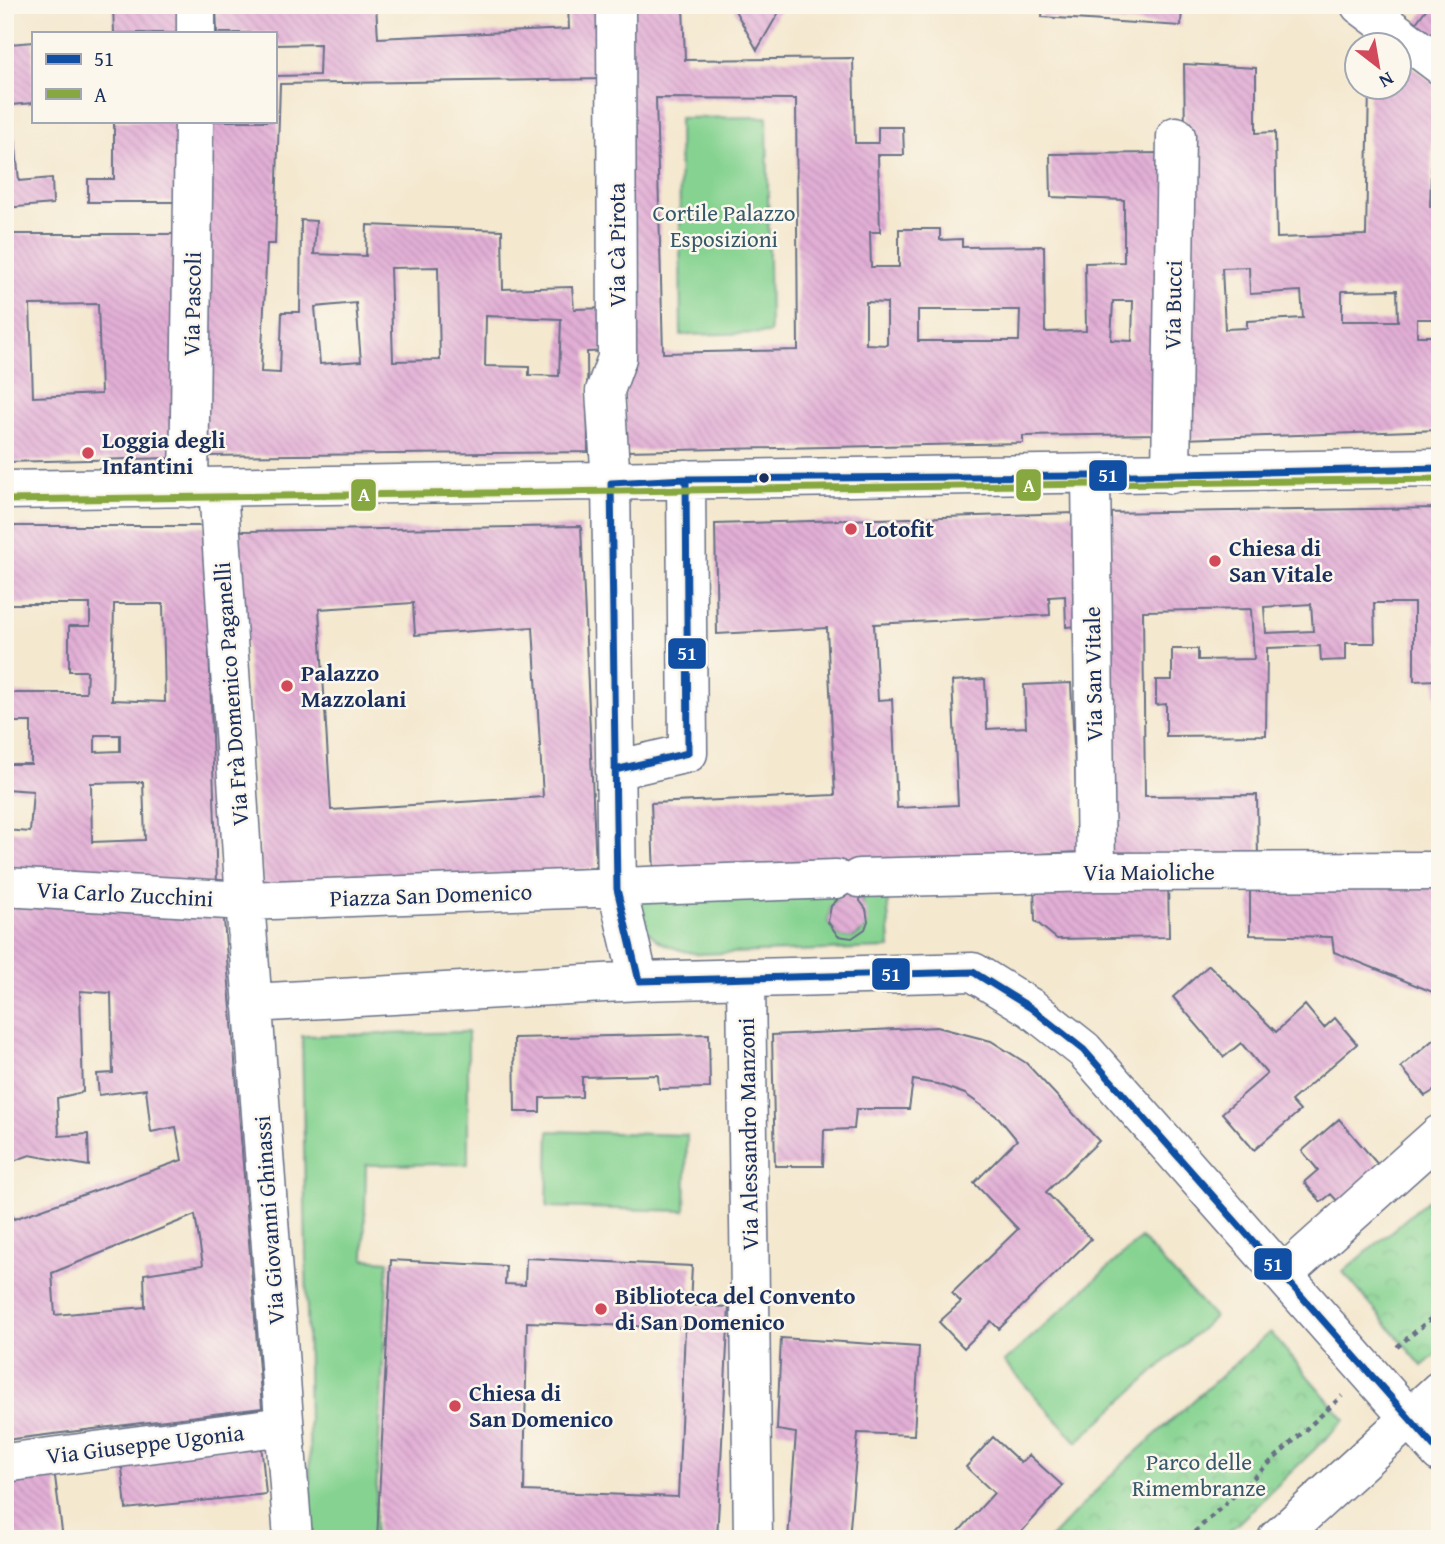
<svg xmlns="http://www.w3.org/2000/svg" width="1445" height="1544" viewBox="0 0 1445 1544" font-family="'Gentium Book Plus',serif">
  <defs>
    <pattern id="park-crowns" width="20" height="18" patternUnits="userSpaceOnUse" patternTransform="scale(1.75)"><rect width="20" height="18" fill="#86d391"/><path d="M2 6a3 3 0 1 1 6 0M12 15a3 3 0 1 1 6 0" fill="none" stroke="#73b57f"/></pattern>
    <pattern id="building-back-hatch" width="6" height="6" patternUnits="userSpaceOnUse" patternTransform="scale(1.75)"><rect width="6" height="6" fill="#e2aed5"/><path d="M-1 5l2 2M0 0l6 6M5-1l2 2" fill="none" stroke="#c196b9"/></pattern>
  </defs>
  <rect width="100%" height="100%" fill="#fbf7ec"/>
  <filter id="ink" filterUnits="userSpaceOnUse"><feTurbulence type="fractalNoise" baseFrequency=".0143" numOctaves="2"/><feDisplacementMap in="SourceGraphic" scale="14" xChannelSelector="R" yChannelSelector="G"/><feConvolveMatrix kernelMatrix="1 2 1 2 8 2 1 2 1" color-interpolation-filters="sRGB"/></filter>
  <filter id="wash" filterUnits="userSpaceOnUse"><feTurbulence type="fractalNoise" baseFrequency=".00686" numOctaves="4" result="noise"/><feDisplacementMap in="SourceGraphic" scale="28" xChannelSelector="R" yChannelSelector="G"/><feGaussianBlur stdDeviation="1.57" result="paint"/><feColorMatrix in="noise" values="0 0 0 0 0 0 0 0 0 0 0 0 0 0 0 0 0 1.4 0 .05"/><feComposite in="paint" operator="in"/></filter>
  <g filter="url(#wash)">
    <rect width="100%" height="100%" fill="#f4e8cf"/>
    <path fill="#86d391" stroke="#508178" stroke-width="2" d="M767,117L770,333L681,335L679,118Z
      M859,888H887L890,948L698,954C660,947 644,937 632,899L837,889V900L831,906L828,922L838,936L852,938C879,927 860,908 859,888Z
      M468,1032V1164L366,1165L364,1259L388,1261L374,1539H311L302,1036Z
      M549,1131L687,1135L685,1211L547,1207Z
      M1141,1238L1214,1317L1077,1442L1004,1362Z"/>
    <path fill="url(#park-crowns)" stroke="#508178" stroke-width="2" d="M1440,1190V1351L1422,1366L1343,1272Z
      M1270,1332L1345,1420L1222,1539H1050L1116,1470Z"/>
    <g id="blocks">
      <path fill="url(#building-back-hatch)" fill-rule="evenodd" d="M5,5H9L10,44L33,42V103L12,105L19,181L52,178L53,204L5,208Z
        M113,5H183V33H114Z
        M216,5H376L378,38L569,29L568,5H604L606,79L280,84L275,244H267L261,372L280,373L282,312H300L301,220L316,221L314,254L366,256L367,225L502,230L503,289L572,287L574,309L610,308L611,351L587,352L588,452L202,456L210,121H275V76L319,75L320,44L275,45V33H217ZM438,267L440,360L393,361L390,268ZM356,303L361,361L320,364L315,307ZM486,316L561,319L559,376L529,375V367L485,366Z
        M621,5H683L685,60L853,58L855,143H878V127H903L904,155H878L880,232H870L871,267H899V229H940V240L962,239V247L1044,246L1045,332L1086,331L1085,263L1124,262V200L1051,197L1050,154L1168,153L1158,434L1023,436V443L625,451ZM656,98L796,99L798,350L663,353ZM1113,301H1133L1132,341L1111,340ZM866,302L887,303V345L866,344ZM918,310H1020L1019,341H918Z
        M732,5H783L757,50Z
        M1043,5H1182L1181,26L1042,17Z
        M1429,5H1440V48L1413,27Z
        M1400,58L1434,84L1430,207L1440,206V319H1417V336H1440V430L1183,439L1187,270L1184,64L1256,68V133L1275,132L1277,238L1366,235L1369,88H1400ZM1249,267L1250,294L1301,291L1303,318L1247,321V328L1225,329L1222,268ZM1397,290L1398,321H1342V291Z
        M114,121H184V202H88V179H114Z
        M5,234H186L172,458L5,462ZM98,304L101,394L33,397L30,305Z
        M1440,508V697H1436V680L1414,681V603H1374L1375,643H1346V660L1321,661L1320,646L1267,648L1266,735L1166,736V704L1156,705V680H1172V649H1198V660L1254,659L1251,609L1143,611L1145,796L1257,795L1258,862L1111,863L1100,513ZM1311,604L1313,631L1266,633L1264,607Z
        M1076,513L1081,626L1066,627L1065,596L1049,597L1050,615L874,624L878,700L892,699L897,808L958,805L952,681L985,679L987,729L1026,727L1024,685L1071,683L1079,852L859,863L860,901L866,909L868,921L865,929L852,938L838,936L828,922L831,906L837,900V889L654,873L651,803L835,795L827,628L717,634L715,524Z
        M5,526H205L217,885L5,873V830L30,832L33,791L5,789V764H31V722H5V693H86L87,671H69V626H90V604H5ZM114,604H163L165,702L112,700ZM95,735H120V751L95,752ZM143,782L145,840L92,842L91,783Z
        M581,526L596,868L263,891L239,531ZM413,603L415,635L533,627L543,797L331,810L319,609Z
        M1436,731H1440V854H1437Z
        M1168,878L1169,937L1057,939L1035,921L1034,882Z
        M1440,886V995L1334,952L1332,937L1250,935V889Z
        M5,904L223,907L262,1408L5,1440V1195L14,1219L182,1160L176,1127L151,1132L146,1089L99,1095L97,1074L113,1073L111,993L80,991L83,1092L57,1098L59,1136L88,1134L89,1166L30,1155L5,1164V1044H9L5,1006ZM195,1215L203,1265L144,1274L145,1307L55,1315L52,1273Z
        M1209,965L1276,1032L1305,1005L1324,1028L1335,1018L1357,1044L1291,1101L1300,1111L1254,1150L1222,1113L1267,1074L1241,1043L1224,1057L1173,997Z
        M937,1027L991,1041L1026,1063L1099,1141L1046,1192L1091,1239L999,1329L991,1321L964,1348L939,1322L961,1302L952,1293L1018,1229L974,1183L1017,1140L999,1118L965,1094L937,1084L913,1080L909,1109H856L854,1129L824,1130L823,1166H775L772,1035Z
        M709,1034L710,1088L659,1089L658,1075L582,1077V1097L540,1098V1112H515L514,1038Z
        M1440,1034V1087L1425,1096L1401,1067Z
        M1339,1119L1380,1167L1339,1203L1331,1194L1321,1202L1304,1182L1318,1170L1302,1151Z
        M526,1258L692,1266L690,1305L729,1307L717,1539H377L391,1260L506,1266L505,1284L525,1285ZM527,1322L685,1328L678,1497L524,1491Z
        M781,1338L919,1347L914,1435L858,1433L849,1539H788L796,1433L777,1430Z
        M993,1437L1021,1463L1029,1455L1063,1486L1015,1539H952L994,1493L966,1467Z
        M261,1443L266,1494L126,1509L121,1458Z
        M54,1469L63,1539H5V1475Z"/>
    </g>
  </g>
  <g filter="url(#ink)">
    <use href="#blocks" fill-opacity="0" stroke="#677086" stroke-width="2"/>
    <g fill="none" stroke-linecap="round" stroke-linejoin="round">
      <defs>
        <path id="minor" d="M616,5L617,358L605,391L611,483L617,889L639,981
          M1360,5L1440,65
          M196,33V5
          M1171,474L1176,136
          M1091,476L1096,872
          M218,487L245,901L293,1539
          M189,488L194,121
          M5,490L1440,468
          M615,770L688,753L686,479
          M859,878L1096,872L1440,871
          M5,887L245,901L836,879
          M746,980L753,1539
          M252,1003L639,981L973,972L1031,1008L1084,1050L1440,1453
          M1284,1274L1440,1134
          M5,1463L284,1426"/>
        <path id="major" d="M1277,1539L1440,1390"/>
      </defs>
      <use href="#minor" stroke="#677086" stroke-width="41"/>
      <use href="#major" stroke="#677086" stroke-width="41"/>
      <path stroke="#677086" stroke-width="4.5" stroke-dasharray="5 5" stroke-linecap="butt" d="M1397,1347L1440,1311
        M1187,1539L1342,1396"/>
      <use href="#minor" stroke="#fff" stroke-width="38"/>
      <use href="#major" stroke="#fff" stroke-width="38"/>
      <defs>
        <path id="bus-1" d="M615,770L688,753L686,479
          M639,981L617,889L611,483L686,479L1091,476L1440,468
          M639,981L973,972L1031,1008L1084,1050L1440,1453"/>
        <path id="bus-2" d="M5,500L1440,479"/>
      </defs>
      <use href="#bus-1" stroke="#fbf7ec" stroke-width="12"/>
      <use href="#bus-2" stroke="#fbf7ec" stroke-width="12"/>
      <use href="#bus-1" stroke="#114fa4" stroke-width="7"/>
      <use href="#bus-2" stroke="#87a841" stroke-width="7"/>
    </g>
  </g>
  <g fill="#d1495b" stroke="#fbf7ec" stroke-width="2.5">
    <circle cx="88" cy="453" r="7"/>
    <circle cx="851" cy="529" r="7"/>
    <circle cx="1215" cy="561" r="7"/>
    <circle cx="287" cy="686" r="7"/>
    <circle cx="601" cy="1309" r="7"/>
    <circle cx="455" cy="1406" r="7"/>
  </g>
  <circle fill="#1b2f5e" stroke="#fbf7ec" stroke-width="2.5" cx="764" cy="478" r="6"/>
  <g text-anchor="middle" stroke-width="5" stroke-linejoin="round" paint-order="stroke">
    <g font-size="23" fill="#36586b" stroke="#fbf7ec">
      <text x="724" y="221">Cortile Palazzo<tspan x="724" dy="26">Esposizioni</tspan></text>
      <text x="1199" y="1470">Parco delle<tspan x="1199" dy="26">Rimembranze</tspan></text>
    </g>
    <g font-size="23" fill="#1b2f5e" stroke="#fbf7ec">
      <text transform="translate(617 245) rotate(-90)" y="8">Via Cà Pirota</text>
      <text transform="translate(192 304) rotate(-89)" y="8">Via Pascoli</text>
      <text transform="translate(1173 305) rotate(-89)" y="8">Via Bucci</text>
      <text transform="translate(1093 674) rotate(-91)" y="8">Via San Vitale</text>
      <text transform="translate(231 694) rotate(-94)" y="8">Via Frà Domenico Paganelli</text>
      <text x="1149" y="880">Via Maioliche</text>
      <text transform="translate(125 894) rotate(3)" y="8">Via Carlo Zucchini</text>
      <text transform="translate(431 895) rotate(-2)" y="8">Piazza San Domenico</text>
      <text transform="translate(748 1134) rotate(-91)" y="8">Via Alessandro Manzoni</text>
      <text transform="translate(269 1220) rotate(-94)" y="8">Via Giovanni Ghinassi</text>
      <text transform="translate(145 1444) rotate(-7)" y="8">Via Giuseppe Ugonia</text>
    </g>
    <g font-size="23" font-weight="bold" fill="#1b2f5e" stroke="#fbf7ec" text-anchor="start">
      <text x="102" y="448">Loggia degli<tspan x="102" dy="26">Infantini</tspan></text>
      <text x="865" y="537">Lotofit</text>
      <text x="1229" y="556">Chiesa di<tspan x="1229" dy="26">San Vitale</tspan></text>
      <text x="301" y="681">Palazzo<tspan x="301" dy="26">Mazzolani</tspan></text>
      <text x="615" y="1304">Biblioteca del Convento<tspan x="615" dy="26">di San Domenico</tspan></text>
      <text x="469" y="1401">Chiesa di<tspan x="469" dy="26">San Domenico</tspan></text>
    </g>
  </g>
  <g stroke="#fbf7ec" stroke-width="2.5">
    <rect x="1088" y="459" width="40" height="33" rx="7" fill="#114fa4"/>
    <rect x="1015" y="468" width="27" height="34" rx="7" fill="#87a841"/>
    <rect x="350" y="478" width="27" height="34" rx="7" fill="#87a841"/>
    <rect x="667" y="637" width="40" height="33" rx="7" fill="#114fa4"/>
    <rect x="871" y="957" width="40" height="34" rx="7" fill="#114fa4"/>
    <rect x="1253" y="1247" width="40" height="34" rx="7" fill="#114fa4"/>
  </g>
  <g font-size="19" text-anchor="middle" font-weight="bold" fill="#fff">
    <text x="1108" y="482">51</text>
    <text x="1029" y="492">A</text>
    <text x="364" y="501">A</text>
    <text x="687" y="660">51</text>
    <text x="891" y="981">51</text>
    <text x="1273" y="1271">51</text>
  </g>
  <rect width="1445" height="1544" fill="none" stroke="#fbf7ec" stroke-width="28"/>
  <rect x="32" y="32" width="245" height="91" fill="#fbf7ec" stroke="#a1a7b3" stroke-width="2"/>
  <rect x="46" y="54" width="35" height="10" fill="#114fa4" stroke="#a1a7b3" stroke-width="2"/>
  <text x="94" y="66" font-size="21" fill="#1b2f5e">51</text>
  <rect x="46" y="89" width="35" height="10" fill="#87a841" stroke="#a1a7b3" stroke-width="2"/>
  <text x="94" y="102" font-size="21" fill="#1b2f5e">A</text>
  <g transform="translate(1378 66) rotate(149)"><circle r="33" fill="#fbf7ec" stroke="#a1a7b3" stroke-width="2"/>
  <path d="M0-5L12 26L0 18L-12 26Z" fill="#d1495b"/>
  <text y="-10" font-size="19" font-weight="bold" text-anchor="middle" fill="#1b2f5e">N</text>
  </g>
</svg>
